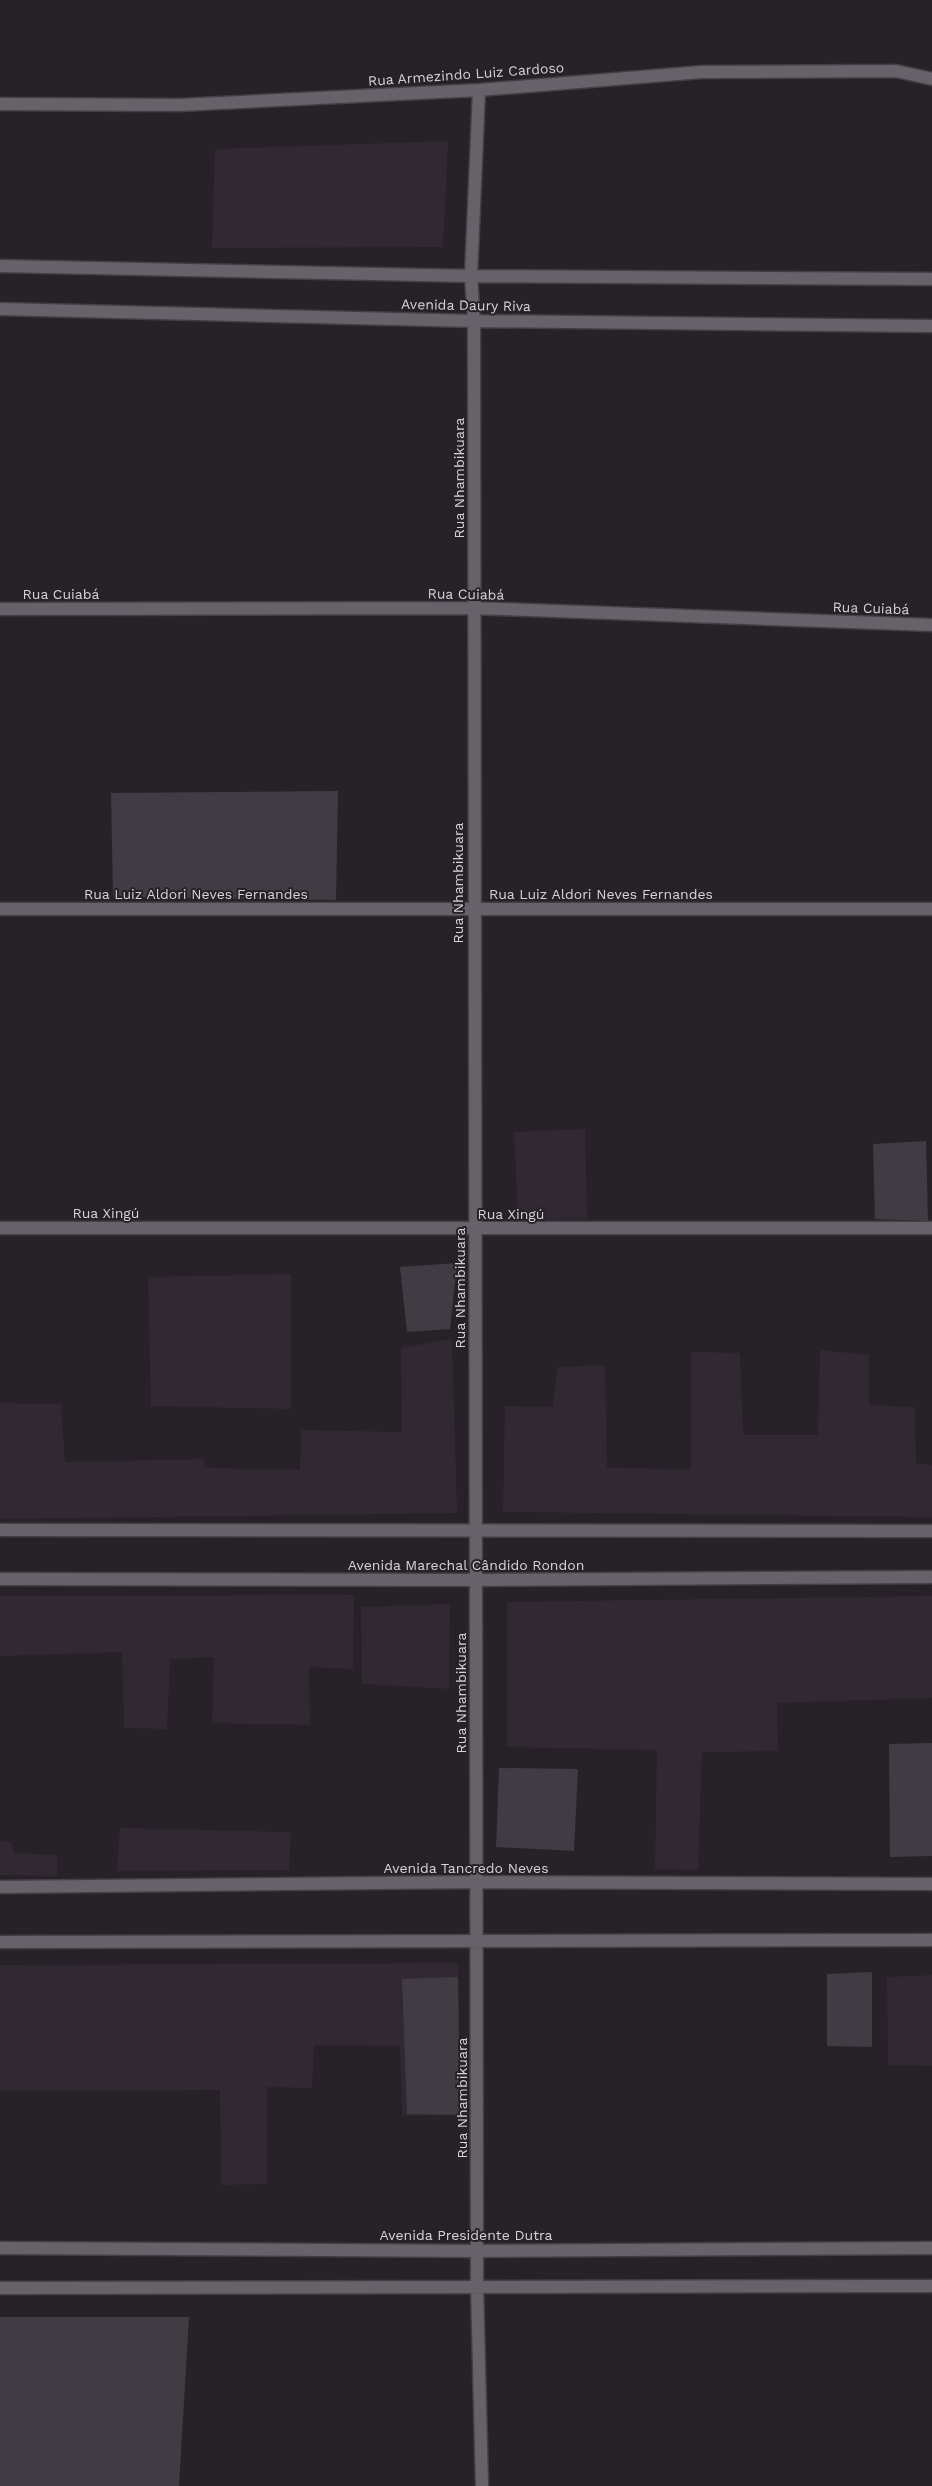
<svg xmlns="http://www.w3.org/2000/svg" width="932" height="2486" viewBox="0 0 932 2486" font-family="'Work Sans',sans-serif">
  <rect width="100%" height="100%" fill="#272228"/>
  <path fill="#312833" d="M448,141L443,247L212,248L215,149Z
    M585,1129L587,1219L518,1220L514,1132Z
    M291,1274V1409L151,1406L148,1277Z
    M452,1339L457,1513L0,1519V1403L61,1404L65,1462L203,1459L205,1468L300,1470L301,1430L402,1432L401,1348Z
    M820,1350L869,1355V1405L915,1407L916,1463L932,1465V1517L503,1512L505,1406L553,1407L557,1367L605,1365L607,1468L691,1469V1352L740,1353L743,1435H818Z
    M354,1595L353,1669L309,1667L310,1725L212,1723L214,1657L170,1659L167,1729L124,1728L122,1652L0,1656V1596Z
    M932,1596V1698L777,1703L778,1751L702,1752L698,1870L655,1869L657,1750L507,1747V1602Z
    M450,1604L449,1689L362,1684L361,1607Z
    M120,1828L291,1832L289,1870L117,1871Z
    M0,1841L11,1842L14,1853L57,1855V1876L0,1875Z
    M458,1963L460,2115L402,2116L400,2046L314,2045L312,2088L267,2087V2184L221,2185L220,2090L0,2091V1965Z
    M932,1975V2066L888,2065L887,1977Z"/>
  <path fill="#413c43" d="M338,791L336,900L113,897L111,793Z
    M926,1141L928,1221L875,1219L873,1144Z
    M457,1263L450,1329L407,1332L400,1267Z
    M932,1743V1856L890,1857L889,1744Z
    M499,1768L578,1769L574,1851L496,1847Z
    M872,1972V2047L827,2046V1974Z
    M458,1977L460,2115L407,2114L402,1979Z
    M0,2317H189L179,2486H0Z"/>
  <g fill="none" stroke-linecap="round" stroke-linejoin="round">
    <defs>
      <path id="minor" d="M479,90L471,276L474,321L477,2286L482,2486
        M0,104L180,105L479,90L702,72L896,71L932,79
        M0,266L471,276L932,279
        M0,309L474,321L932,326
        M0,609L473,608L932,625
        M0,909H932
        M0,1228H932
        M0,1530L932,1531
        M0,1579L475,1580L932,1577
        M0,1887L477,1882L932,1884
        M0,1942L932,1940
        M0,2248L477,2251L932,2248
        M0,2288L932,2286"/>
    </defs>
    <use href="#minor" stroke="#433f44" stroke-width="15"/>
    <use href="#minor" stroke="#676269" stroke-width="12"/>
  </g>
  <g text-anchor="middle" stroke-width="4" stroke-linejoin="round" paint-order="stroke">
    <g font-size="14" fill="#d6d3d7" stroke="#272228">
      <text transform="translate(466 74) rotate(-4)" y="5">Rua Armezindo Luiz Cardoso</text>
      <text transform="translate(466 305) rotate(1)" y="5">Avenida Daury Riva</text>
      <text transform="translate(459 478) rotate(-90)" y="5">Rua Nhambikuara</text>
      <text x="61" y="599">Rua Cuiabá</text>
      <text transform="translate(466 594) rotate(1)" y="5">Rua Cuiabá</text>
      <text transform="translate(871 608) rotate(2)" y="5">Rua Cuiabá</text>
      <text transform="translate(458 883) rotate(-90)" y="5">Rua Nhambikuara</text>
      <text x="196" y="899">Rua Luiz Aldori Neves Fernandes</text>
      <text x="601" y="899">Rua Luiz Aldori Neves Fernandes</text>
      <text x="106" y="1218">Rua Xingú</text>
      <text x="511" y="1219">Rua Xingú</text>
      <text transform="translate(460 1288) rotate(-90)" y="5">Rua Nhambikuara</text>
      <text x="466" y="1570">Avenida Marechal Cândido Rondon</text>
      <text transform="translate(461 1693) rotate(-90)" y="5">Rua Nhambikuara</text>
      <text x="466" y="1873">Avenida Tancredo Neves</text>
      <text transform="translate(462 2098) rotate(-90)" y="5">Rua Nhambikuara</text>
      <text x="466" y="2240">Avenida Presidente Dutra</text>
    </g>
  </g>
</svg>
